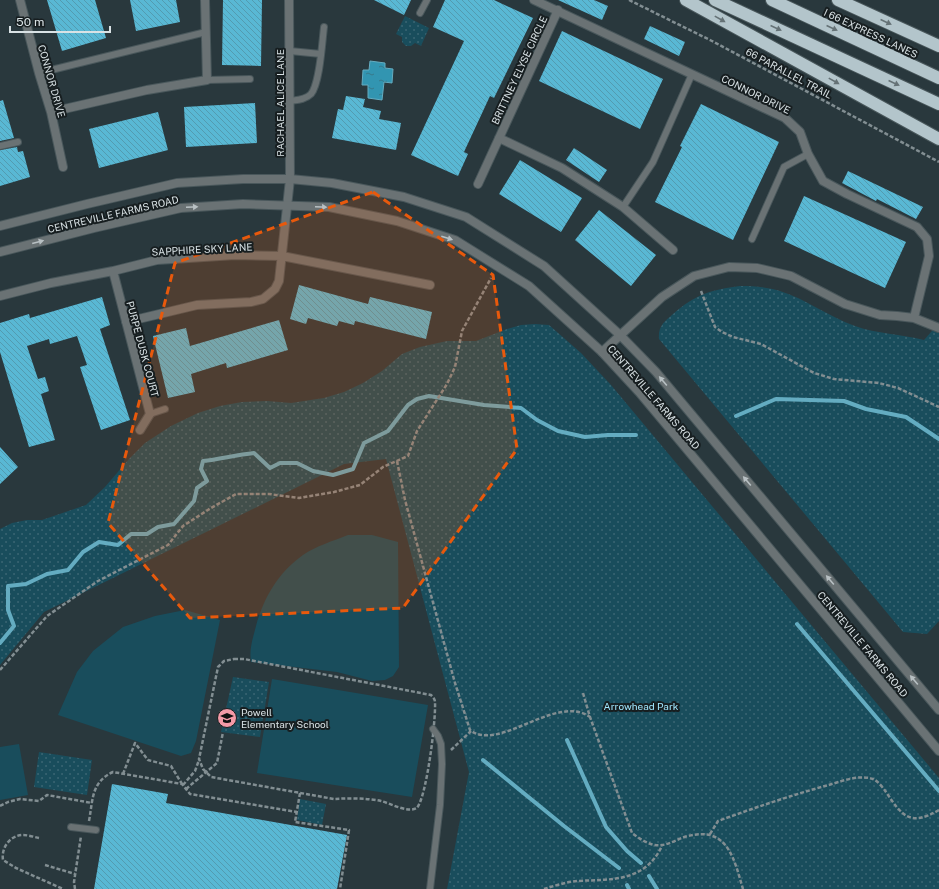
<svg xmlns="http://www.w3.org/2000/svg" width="939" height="889" viewBox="0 0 939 889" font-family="'Public Sans',sans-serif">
  <defs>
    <pattern id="park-dots" width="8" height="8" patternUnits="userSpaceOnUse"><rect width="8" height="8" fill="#194d5c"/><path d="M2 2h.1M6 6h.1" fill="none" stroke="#3a6673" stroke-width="1.8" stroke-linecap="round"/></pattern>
    <pattern id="water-ripples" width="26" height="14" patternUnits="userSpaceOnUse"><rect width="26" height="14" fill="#3295b1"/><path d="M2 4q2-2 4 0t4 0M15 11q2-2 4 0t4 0" fill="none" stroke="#37798b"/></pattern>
    <pattern id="building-back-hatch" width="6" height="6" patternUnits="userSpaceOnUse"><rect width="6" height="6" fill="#59b8d4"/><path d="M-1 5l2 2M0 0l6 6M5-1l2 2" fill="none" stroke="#539bb0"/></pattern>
  </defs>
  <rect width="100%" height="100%" fill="#29383d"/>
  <path fill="#194d5c" d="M348,535H372L398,542L399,667L393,676L385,680L372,681L337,672L251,662C249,649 253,638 256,626C264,597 278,573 303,555C316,546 333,541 348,535Z
    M185,610L220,620L196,741L191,753L181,756L58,715L77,672L93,651L123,627L155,616Z
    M272,679L428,705L412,797L257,773Z
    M19,744L28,795L0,800V747Z"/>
  <path fill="url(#park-dots)" d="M405,16L429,28L421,46L415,43L411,46H406L402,42V37L396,34Z
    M740,286C754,286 767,287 780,291C806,299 829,317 855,326C877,334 901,334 924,340L939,323V621L927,634L903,632L659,339C658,326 664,322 673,314C696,294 711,290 740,286Z
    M535,324L549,325L581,353L611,385L939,778V889H447L469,772L386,459L344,464L44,612L0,665V529L12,523L27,520H42L86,505L105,487L129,459L145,443L171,426L198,413L220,406L242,402L267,401L291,403L324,398L344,392L363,383L382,371L402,354L420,347L447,341H476L507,329L521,325Z
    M233,677L269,682L260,737L221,732Z
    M39,752L92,760L87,795L34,787Z
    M300,799L326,804L322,825L297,820Z"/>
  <path fill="url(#water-ripples)" stroke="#64acc1" d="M370,61L385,63V68L393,69L392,83L384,82L382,100L368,98V85H362L363,70H369Z"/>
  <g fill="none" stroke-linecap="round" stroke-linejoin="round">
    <path stroke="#64acc1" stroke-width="4" d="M736,416L776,399L844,401L866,409L906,417L939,439
      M797,624L939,791
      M0,643L14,626L8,610V586L26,584L47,574L68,570L83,552L99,542L118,545L131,534H147L158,527L174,524L194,501L197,488L207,481L201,469L203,461C220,459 236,455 254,453L270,468L280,463H297L313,471L333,475L353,469L364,443L388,431L408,405L417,399L429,396L484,405L521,408L537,420L558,431L585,437L608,435H636
      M567,740L606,827L627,851L641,863
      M483,760L564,826L619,868
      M649,876L657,889
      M627,885L629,889"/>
  </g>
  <path fill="url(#building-back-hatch)" d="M47,0H95L106,38L62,51Z
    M130,0H176L180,22L136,31Z
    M223,0H262L261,66L222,65Z
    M374,0H411L404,15Z
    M445,0H494L533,18L494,98L490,96L464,152L468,154L458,176L411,155L464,41L433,27Z
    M558,0H594L608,6L602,20Z
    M650,26L685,42L679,56L644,39Z
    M562,31L663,79L640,129L539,81Z
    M346,96L365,99L363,107L381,111L379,119L401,123L396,150L332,138L338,109L343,110Z
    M3,100L14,138L0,141V101Z
    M255,103L257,143L186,147L184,107Z
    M701,104L779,142L733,240L655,202L682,147L680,146Z
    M158,112L168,150L99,168L89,129Z
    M17,147L18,152L23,151L30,177L0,186V150Z
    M574,148L607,170L599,182L566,160Z
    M520,160L582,198L561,232L499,194Z
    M848,171L923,207L916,219L877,199L876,201L842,183Z
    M804,196L906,242L885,288L784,241Z
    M599,210L656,255L631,286L575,240Z
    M299,285L368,304L370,297L432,312L426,339L355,321L354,325L339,321L337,326L308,318L306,324L290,319Z
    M102,297L110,325L100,329L130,420L101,430L80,367L87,365L77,336L50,344L49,339L27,346L38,379L45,377L49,391L41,394L55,440L29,447L0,352V323L29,314L30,318Z
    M279,320L288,350L227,368L226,363L191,374L195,392L168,398L153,336L186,328L190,346Z
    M0,447L18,467L0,484Z
    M112,784L168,794L166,803L347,835L337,889H94Z"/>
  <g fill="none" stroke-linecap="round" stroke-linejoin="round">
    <defs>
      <path id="service" d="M420,13L427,0
        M290,51L321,54
        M39,73L206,32
        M207,80L250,79
        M290,101C297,100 305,100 311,94C320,83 322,43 324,27
        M0,146L18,142
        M623,207L653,162L692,74
        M752,239L784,167L808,154
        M150,414L165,409
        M71,827L96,830
        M430,889L440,805L442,764L441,744L438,736L433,729"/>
      <path id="minor" d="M20,0L39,73L51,112L63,167
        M534,0L785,118L800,132L808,154L823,181L847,194L917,227L927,239L929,256L914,318
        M51,112L147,90L207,80L205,0
        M499,138L562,168L623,207L673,250
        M478,184L558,10
        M113,271L150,414L140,430
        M0,296L51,283L113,271L157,260L235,255L282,256L430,285
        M126,322L197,305L251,302L263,299L275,289L279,281L290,179L289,0
        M602,352L662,297L694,276L729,267L757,268L791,276L845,304L880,315L897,316L914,318L939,328"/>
      <path id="tertiary" d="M0,226L87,204L177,183L243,179H290L332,183L404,197L466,217L544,266L620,335L656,372L939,710
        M0,252L94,228L181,208L243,204L329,207L397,221L455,240L529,286L602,352L639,392L939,751"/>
      <path id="motorway" d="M686,0L939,139
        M715,0L939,104
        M772,0L939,78
        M838,0L939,46"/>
    </defs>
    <use href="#service" stroke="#49575b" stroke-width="8"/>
    <use href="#minor" stroke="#49575b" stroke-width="10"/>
    <use href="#tertiary" stroke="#49575b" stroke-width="10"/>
    <use href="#motorway" stroke="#49575b" stroke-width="14"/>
    <path stroke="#828e92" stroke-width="2.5" stroke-dasharray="4 2" stroke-linecap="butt" d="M629,0L712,41L939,162
      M701,291L715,327L722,332L733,337L761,344L814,373L834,379L879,383L898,388L939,407
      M397,461L405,500L455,683L470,730C499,753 556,693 590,717
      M234,659H244L431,695C433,697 435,699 435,702C436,720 427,795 417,808C407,813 392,804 381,801C367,798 349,798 334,799L211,777L203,769L199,759L218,667L224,661Z
      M0,670L47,616L98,581L168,545L183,526L211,508L236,494H269L299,498L334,492L360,485L383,467L408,456L417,431L447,384L455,367L462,331L491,278
      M583,693L590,717L632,833C640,839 651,847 662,845C671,844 679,838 688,836C728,826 734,859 743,889
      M451,750L471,731
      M123,774L135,743L148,760L171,766L182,784
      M183,785L195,771L199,760
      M186,789L217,763L223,732
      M300,793L295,822L349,830L340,889
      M0,806L8,802L20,799L39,801L47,795L92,803
      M89,821C93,800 91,782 113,772L182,784L190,794L297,812
      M710,834L718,821C754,808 789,796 825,786C840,782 858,774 873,779C878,781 883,788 886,792C902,816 910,827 939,810
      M39,838C34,837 28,835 23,835C10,835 1,848 3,860L16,868L63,889
      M45,865L75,874
      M75,889L74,882L81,836
      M544,889C554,886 566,882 577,881C611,879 644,883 662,846"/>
    <use href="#service" stroke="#6a7274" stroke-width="6"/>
    <use href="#minor" stroke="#6a7274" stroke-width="8"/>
    <use href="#tertiary" stroke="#6a7274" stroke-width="8"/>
    <use href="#motorway" stroke="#b3c5cb" stroke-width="12"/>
  </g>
  <defs><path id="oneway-solid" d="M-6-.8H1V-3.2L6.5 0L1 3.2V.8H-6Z"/></defs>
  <g fill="#657276">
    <use href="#oneway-solid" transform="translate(720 19) rotate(29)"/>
    <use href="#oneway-solid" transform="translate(886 22) rotate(25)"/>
    <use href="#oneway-solid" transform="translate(776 28) rotate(25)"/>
    <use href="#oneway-solid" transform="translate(832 28) rotate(25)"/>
    <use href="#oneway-solid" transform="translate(834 81) rotate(29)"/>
    <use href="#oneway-solid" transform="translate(894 83) rotate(25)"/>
  </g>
  <g fill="#b8c0c3">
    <use href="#oneway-solid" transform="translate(192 207) rotate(-3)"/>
    <use href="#oneway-solid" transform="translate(321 207) rotate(3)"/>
    <use href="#oneway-solid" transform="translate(447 238) rotate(18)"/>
    <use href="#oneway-solid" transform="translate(38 242) rotate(-15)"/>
    <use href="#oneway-solid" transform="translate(663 381) rotate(-130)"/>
    <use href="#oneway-solid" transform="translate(747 481) rotate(-130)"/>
    <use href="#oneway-solid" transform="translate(830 580) rotate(-130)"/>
    <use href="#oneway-solid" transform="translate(914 680) rotate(-130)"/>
  </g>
  <path fill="#e8590c" fill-opacity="0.2" stroke="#e8590c" stroke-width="3" stroke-dasharray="8 5" stroke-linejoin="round" d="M373,192L493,275L517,449L403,608L190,618L108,523L175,263Z"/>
  <defs>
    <symbol id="school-disc" viewBox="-11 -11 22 22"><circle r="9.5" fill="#f39aa7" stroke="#171e20"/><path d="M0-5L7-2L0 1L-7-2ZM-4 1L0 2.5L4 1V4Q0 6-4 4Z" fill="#111"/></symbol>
  </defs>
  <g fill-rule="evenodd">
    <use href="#school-disc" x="216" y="707" width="22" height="22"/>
  </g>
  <g text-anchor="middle" stroke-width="4" stroke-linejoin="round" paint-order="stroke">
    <g font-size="10" fill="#d9e2e5" stroke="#171e20">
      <text transform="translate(871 33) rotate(25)" y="4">I 66 EXPRESS LANES</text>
      <text transform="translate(519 70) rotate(-65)" y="4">BRITTNEY ELYSE CIRCLE</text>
      <text transform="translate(789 73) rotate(28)" y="4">66 PARALLEL TRAIL</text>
      <text transform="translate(52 81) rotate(74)" y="4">CONNOR DRIVE</text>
      <text transform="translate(756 94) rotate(26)" y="4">CONNOR DRIVE</text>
      <text transform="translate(280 103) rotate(-90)" y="4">RACHAEL ALICE LANE</text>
      <text transform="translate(113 214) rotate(-13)" y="4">CENTREVILLE FARMS ROAD</text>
      <text transform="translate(202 249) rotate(-3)" y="4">SAPPHIRE SKY LANE</text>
      <text transform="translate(143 349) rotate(75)" y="4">PURPE DUSK COURT</text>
      <text transform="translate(654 397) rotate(49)" y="4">CENTREVILLE FARMS ROAD</text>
      <text transform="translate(863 644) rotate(50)" y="4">CENTREVILLE FARMS ROAD</text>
    </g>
    <g font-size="10" fill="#a1e8ff" stroke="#171e20">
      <text x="641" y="710">Arrowhead Park</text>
    </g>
    <g font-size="10" fill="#d9e2e5" stroke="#171e20" text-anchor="start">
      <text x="241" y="716">Powell<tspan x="241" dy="12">Elementary School</tspan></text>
    </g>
  </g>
  <path d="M10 26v6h100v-6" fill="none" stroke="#d9e2e5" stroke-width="2"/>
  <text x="16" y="26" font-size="12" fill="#d9e2e5" stroke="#171e20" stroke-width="3" paint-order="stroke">50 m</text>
</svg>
